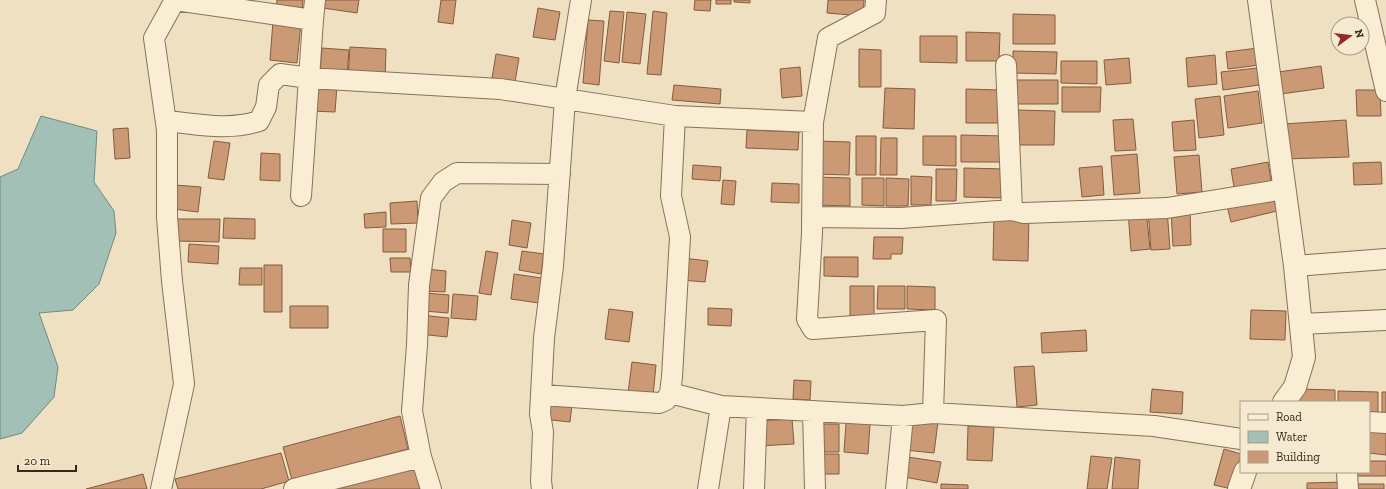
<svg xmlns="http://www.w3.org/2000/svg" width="1386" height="489" viewBox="0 0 1386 489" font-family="'Zilla Slab',serif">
  <rect width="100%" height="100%" fill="#eee0c0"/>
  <path fill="#a3c0b7" stroke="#6a8d84" d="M41,116L97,131L94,182L114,211L116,233L99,284L73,310L39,313L58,367L54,397L22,433L0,439V177L18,169Z"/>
  <path fill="#cc9975" stroke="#865a3e" d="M277,0H303L302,12L276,10Z
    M324,0H359L357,13L323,8Z
    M441,0H456L453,24L438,22Z
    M695,0H711L710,11L694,10Z
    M716,0H731V4H716Z
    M734,0H750V3L734,2Z
    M828,0H864L863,16L827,13Z
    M538,8L560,12L555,40L533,37Z
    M610,11L624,12L619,63L604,61Z
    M653,11L667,13L661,75L647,74Z
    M627,12L646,14L640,64L622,62Z
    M1013,14L1055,15V44H1013Z
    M588,20L604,21L599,85L583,83Z
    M273,21L301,23L297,63L270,60Z
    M966,32L1000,33L999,61H966Z
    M920,36H957V63L920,62Z
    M350,47L386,49L385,81L348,79Z
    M322,48L349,50L347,74L320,72Z
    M1258,48L1260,65L1228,69L1226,52Z
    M859,49L881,50V87H859Z
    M1013,51L1057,52L1056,74L1013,73Z
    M496,54L519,58L515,82L492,78Z
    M1215,55L1217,84L1188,87L1186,58Z
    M1129,58L1131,83L1106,85L1104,60Z
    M1061,61H1097V84L1061,83Z
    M1321,66L1324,88L1281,94L1278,72Z
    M800,67L802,96L782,98L780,69Z
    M1257,68L1259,85L1223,90L1221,72Z
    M1012,80H1058V104H1011Z
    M311,85L337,86L335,112L310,111Z
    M674,85L721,89L720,104L672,100Z
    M1062,87H1101L1100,112H1062Z
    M885,88L915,89L914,129L883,128Z
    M966,89L999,90V123H966Z
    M1356,90H1380L1381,116H1357Z
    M1258,91L1262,123L1228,128L1224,96Z
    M1220,96L1224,135L1199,138L1195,99Z
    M1017,110L1055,111L1054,145H1017Z
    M1133,119L1136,150L1115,151L1113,120Z
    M1194,120L1196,150L1174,151L1172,122Z
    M1346,120L1349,157L1284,159L1283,124Z
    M128,128L130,158L115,159L113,129Z
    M747,130L799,132L798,150L746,148Z
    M961,135L1004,136V162H961Z
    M856,136H876V175H856Z
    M923,136H956V166L923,165Z
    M881,138H897V175H880Z
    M214,141L230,143L224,180L208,178Z
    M815,141L850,142L849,175L814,174Z
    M261,153L280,154V181L260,180Z
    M1137,154L1140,193L1114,195L1111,156Z
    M1199,155L1202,192L1177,194L1174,157Z
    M1268,162L1272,187L1235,193L1231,169Z
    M1381,162L1382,184L1354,185L1353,163Z
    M693,165L721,167L720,181L692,179Z
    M1102,166L1104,195L1082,197L1079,168Z
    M964,168L1005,169V198L964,197Z
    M936,169H957L956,201H936Z
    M911,176L932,177L931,205H911Z
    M815,177L850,178V206L814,205Z
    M862,178H884V206L862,205Z
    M886,178L909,179L908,206H886Z
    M723,180L736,181L734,205L721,204Z
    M772,183L799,184V203L771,202Z
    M175,185L201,187L198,212L173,209Z
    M1273,195L1277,211L1231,222L1227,206Z
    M417,201L418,223L391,224L390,203Z
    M1146,209L1150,249L1131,251L1128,211Z
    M1167,209L1170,249L1151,250L1148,210Z
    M1190,209L1191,245L1173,246L1171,210Z
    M386,212V227L365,228L364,214Z
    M994,215H1029L1028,261L993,260Z
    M224,218L255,219V239L223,238Z
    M176,219H220L219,242L176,241Z
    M512,220L531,223L527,248L509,245Z
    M383,229H406V252H383Z
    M874,237H903L902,254H891V259H873Z
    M189,244L219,246L218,264L188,262Z
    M486,251L498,253L491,295L479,293Z
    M522,251L544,254L541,274L519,270Z
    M824,257H858V277L824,276Z
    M390,258H410L411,272H391Z
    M683,258L708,261L705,282L681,280Z
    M264,265H282V312H264Z
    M240,268H262V285H239Z
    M426,269L446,271L445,292L425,291Z
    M514,274L542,278L539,303L511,299Z
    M850,286H874V317L850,316Z
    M878,286H905V309H877Z
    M907,286L935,287V310L907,309Z
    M426,293L449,295L448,313L424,311Z
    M453,294L478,296L476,320L451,318Z
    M290,306H328V328H290Z
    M708,308L732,309L731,326L708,325Z
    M609,309L633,312L629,342L605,339Z
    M1251,310L1286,311L1285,340L1250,339Z
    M420,315L449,318L447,337L419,334Z
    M1086,330L1087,351L1042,353L1041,333Z
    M632,362L656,365L653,396L628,393Z
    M1034,366L1037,405L1017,407L1014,367Z
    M794,380L811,381L810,400L793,399Z
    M1152,389L1183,392L1182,414L1150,412Z
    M1298,389L1335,390V402H1297Z
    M1338,391L1378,392V413L1369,412V402H1338Z
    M1382,392H1386V413H1382Z
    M544,401L572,404L570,422L542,419Z
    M400,416L408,449L292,480L283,447Z
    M792,419L794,444L758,446L757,421Z
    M908,419L938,422L934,453L905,450Z
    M846,423L870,424L868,454L844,452Z
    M818,424H839V452H819Z
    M968,426L994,427L992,461L967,460Z
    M1369,430L1386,431V455L1369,453Z
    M1224,449L1241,454L1232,489L1214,485Z
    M281,453L289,481L261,489H178L175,479Z
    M816,454H839V474H816Z
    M1091,456L1112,458L1107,489H1087Z
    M908,457L941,462L937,483L904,477Z
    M1115,457L1140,460L1138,489H1112Z
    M413,461L420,489H307Z
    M1369,461H1386V476H1354V472H1369Z
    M143,474L147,489H86Z
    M1342,482V489H1307V483Z
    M941,484L968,485V489H941Z
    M1352,484H1384V489H1352Z"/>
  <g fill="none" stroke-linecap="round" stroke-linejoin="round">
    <defs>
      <path id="minor" d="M175,0L313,20L309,78L500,89L675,116
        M1365,0L1386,91
        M313,20L315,0
        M1006,65L1012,210
        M166,121C197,124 229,131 259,121L266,107L269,85L280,74L309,78L301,196
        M813,122L812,233L807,319L813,329L936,320L933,413
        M812,217L901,218L1012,210L1024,213L1167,208L1285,189
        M1295,266L1386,259
        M1301,324L1386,320
        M670,393L721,406L903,416L933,413L1154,426L1241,439
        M542,395L659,403L666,400L670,393L672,377L680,237L671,196L675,116L813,122L828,38L875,13L876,0
        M813,411L815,489
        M1369,422L1386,423
        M1347,472L1348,489
        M161,489L184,384L172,281L167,217V130L154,38L175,0
        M294,489L421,457
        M431,489L421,457L412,411L417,345L419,285L431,198L443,182L457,173L560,174
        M542,489L541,481L543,432L540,414L544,338L553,266L565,99L581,0
        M708,489L721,406
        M754,489L757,408
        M896,489L903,416"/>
      <path id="tertiary" d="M1259,0L1295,266L1304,357L1295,387L1284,402
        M1239,489L1245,472"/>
    </defs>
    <use href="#minor" stroke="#867158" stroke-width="22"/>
    <use href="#tertiary" stroke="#867158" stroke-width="24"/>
    <use href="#minor" stroke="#f9edd3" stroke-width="20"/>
    <use href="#tertiary" stroke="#f9edd3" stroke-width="22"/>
  </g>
  <rect x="1240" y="401" width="130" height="72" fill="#f5eacf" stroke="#a99d87"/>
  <rect x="1248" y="414" width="20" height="6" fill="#f9edd3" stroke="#a99d87"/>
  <text x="1276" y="421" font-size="12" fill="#36291c">Road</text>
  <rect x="1248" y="431" width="20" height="12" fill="#a3c0b7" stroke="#a99d87"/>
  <text x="1276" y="441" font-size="12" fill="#36291c">Water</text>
  <rect x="1248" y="451" width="20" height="12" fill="#cc9975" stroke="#a99d87"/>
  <text x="1276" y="461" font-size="12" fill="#36291c">Building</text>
  <g transform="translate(1350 36) rotate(75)"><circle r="19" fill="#f5eacf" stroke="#a99d87"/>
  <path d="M0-3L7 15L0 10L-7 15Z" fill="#952829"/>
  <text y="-6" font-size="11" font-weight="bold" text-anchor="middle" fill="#36291c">N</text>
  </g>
  <path d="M18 465v6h58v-6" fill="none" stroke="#36291c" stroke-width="2"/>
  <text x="24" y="465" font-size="12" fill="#36291c" stroke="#f5eacf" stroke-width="3" paint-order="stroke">20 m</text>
</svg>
